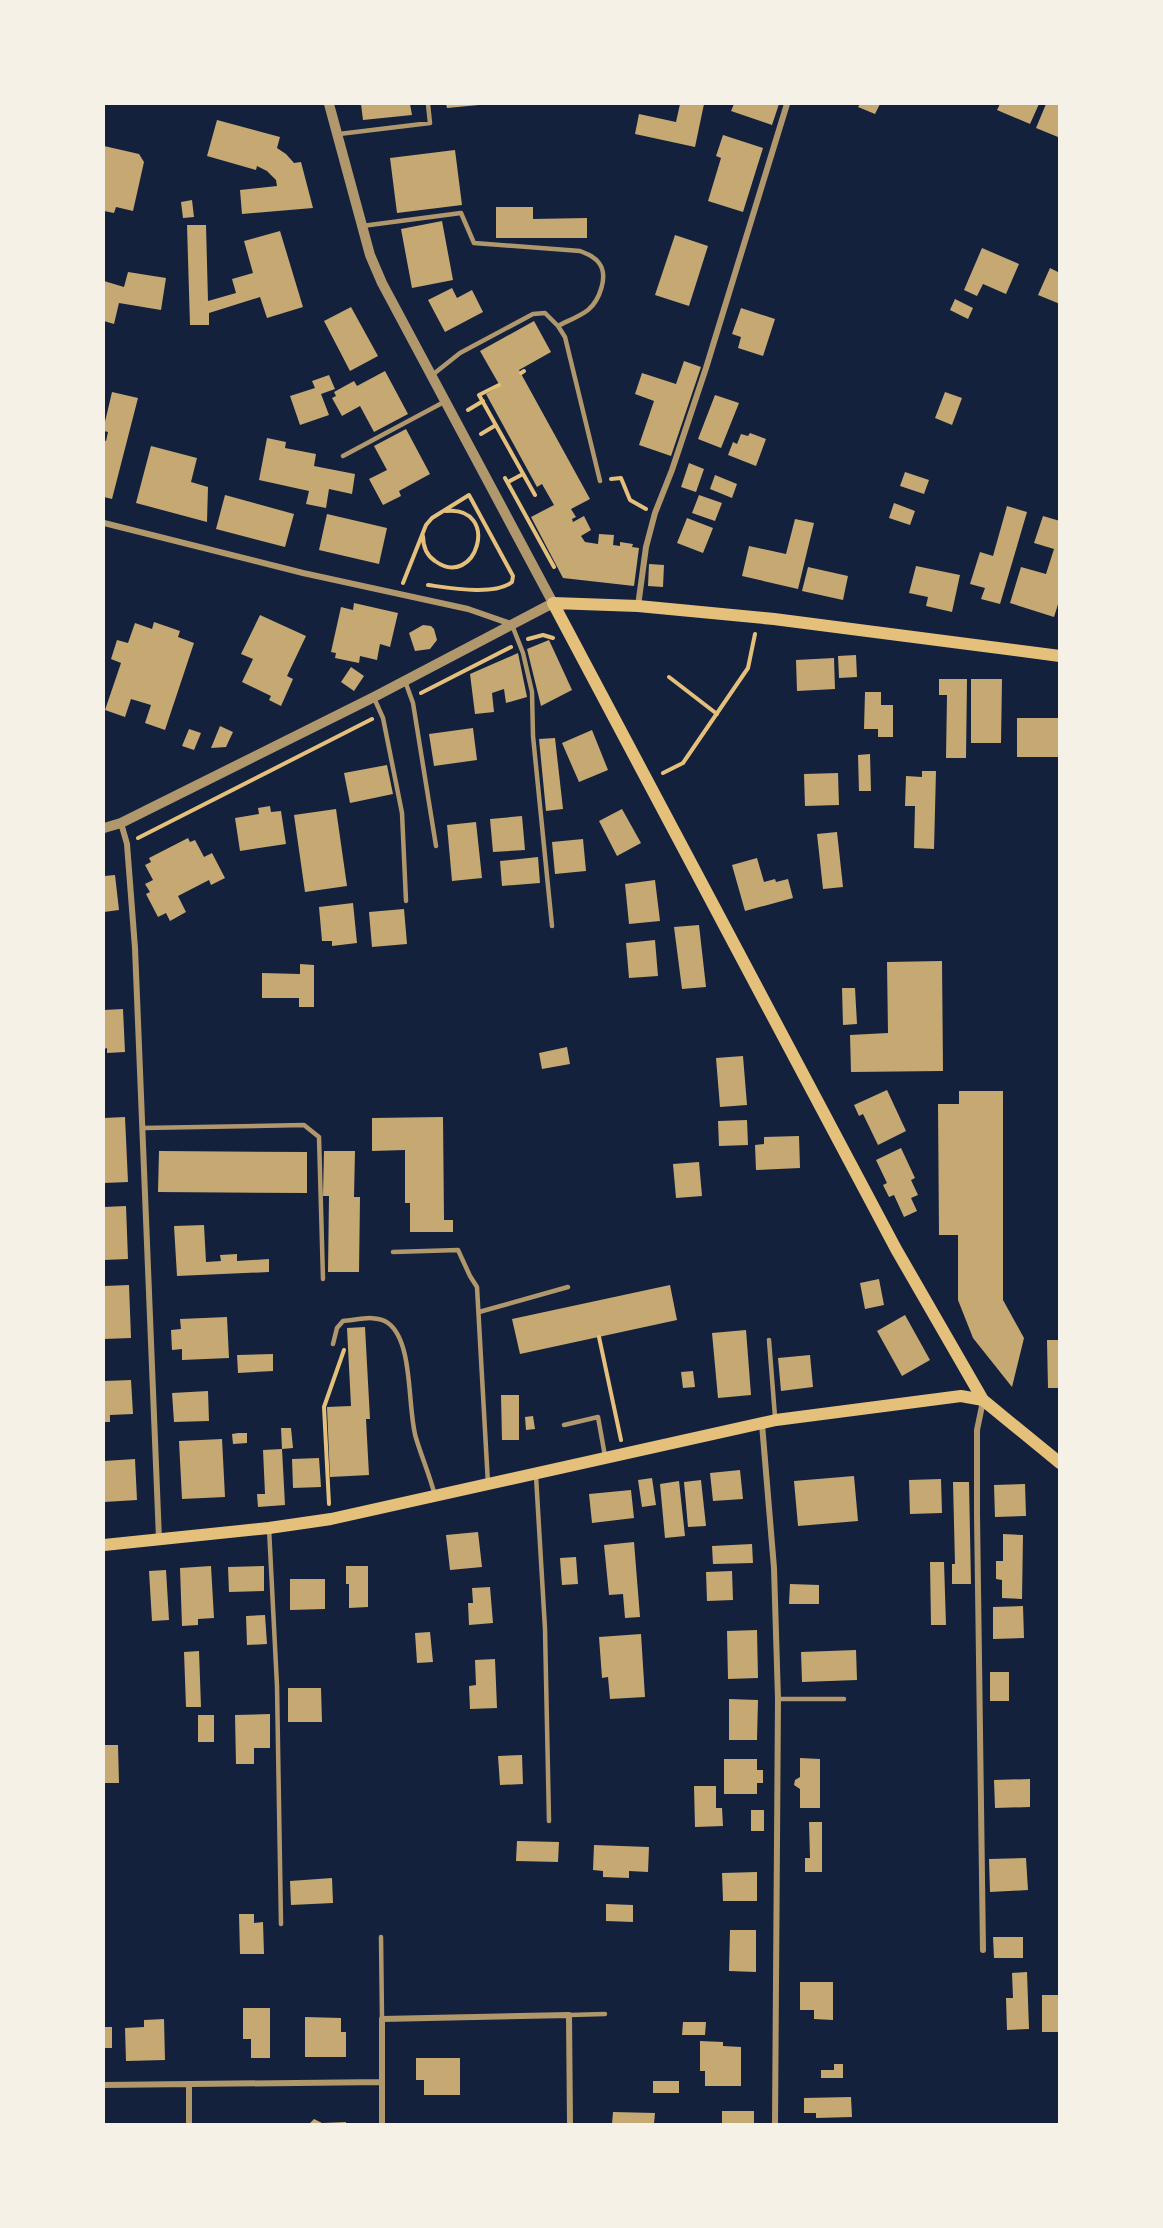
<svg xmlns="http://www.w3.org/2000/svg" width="1163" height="2228" viewBox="0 0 1163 2228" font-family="'Fira Sans Condensed',sans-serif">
  <rect width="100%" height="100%" fill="#14213d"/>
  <path fill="#c6a872" d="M361,104H410L412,115L363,120Z
    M446,104H479V105L447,108Z
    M680,104H704L695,147L635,134L639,114L676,122Z
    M734,104H779L772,125L731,111Z
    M860,104H880L875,114L858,107Z
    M1000,104H1039L1030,124L997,110Z
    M1046,104H1060V133L1058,137L1036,128Z
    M217,120L280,137L277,148L286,154L294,163L301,162L313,208L242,214L240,190L277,186L276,180L267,171L257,166L256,170L207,156Z
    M723,135L763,148L743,212L708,201L721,158L716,156Z
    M104,146L139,154L144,162L133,211L116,207L114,213L104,211Z
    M455,150L462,205L397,213L390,158Z
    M192,200L194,217L183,218L181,202Z
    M496,207H533V219L587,218V238H496Z
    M442,221L453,280L412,288L401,229Z
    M187,225H206L208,301L236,293L232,279L253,273L244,241L280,231L303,307L267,318L260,297L209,313V325H190Z
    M675,235L708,246L689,306L655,295Z
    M982,248L1019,264L1006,294L983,284L977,296L964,290Z
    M1050,268L1060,273V304L1038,295Z
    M128,272L166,278L161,310L119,303L114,324L104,321V281L124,287Z
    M452,288L457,298L472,290L483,312L445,332L428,300Z
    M955,299L973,308L968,319L950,310Z
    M351,307L378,356L350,371L324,321Z
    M741,308L775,319L763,356L738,348L741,337L732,334Z
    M534,321L551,352L519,370L590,499L571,509L576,517L572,519L573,522L584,516L591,530L581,536L585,542L598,544L599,534L614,535L613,545L620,546V542L633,544L632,547L639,548L634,586L563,578L531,517L554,505L542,484L537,487L486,394L500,386L480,351Z
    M684,361L701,367L671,456L639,445L654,401L635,394L642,373L676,384Z
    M385,371L408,414L374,432L360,406L342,416L332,398L336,396L334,392L354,381L357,386Z
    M329,375L335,389L321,394L329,415L300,425L290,396L315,388L312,381Z
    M112,392L138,398L112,499L104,497V440L106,441L108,432L104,431V426Z
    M945,392L962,398L952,425L935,418Z
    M715,395L739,403L721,448L698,439Z
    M406,429L430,474L399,491L401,496L383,505L369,479L387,470L374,446Z
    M750,433L766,439L756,466L728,455L733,442L737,444L741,434L748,436Z
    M267,438L286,442L285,448L316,454L314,466L355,474L352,494L329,489L326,508L306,504L309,491L259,480Z
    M151,446L197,458L191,482L208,487L207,522L136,503Z
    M689,463L704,469L696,492L681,487Z
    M905,472L929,480L924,494L900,486Z
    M715,475L737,484L732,498L710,489Z
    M225,495L294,514L285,547L216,529Z
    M699,495L722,503L715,521L692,513Z
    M894,503L915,511L910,525L889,518Z
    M1007,506L1027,512L1000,604L981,599L985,588L970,584L980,552L993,556Z
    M327,514L387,528L379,564L319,550Z
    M1043,516L1060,521V598L1054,617L1010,603L1021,567L1046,574L1054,549L1034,543Z
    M687,518L713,528L703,553L677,543Z
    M795,519L814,523L798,589L742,576L749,546L786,554Z
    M649,564L664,565L663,587L648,586Z
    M916,566L960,575L952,612L926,606L928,597L909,593Z
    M808,567L848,576L843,600L802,591Z
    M354,603L398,613L390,647L380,644L377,660L360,656L359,663L335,658L336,653L331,652L341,607L353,610Z
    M260,615L306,636L287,676L293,679L281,706L269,700L271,696L242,682L253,659L241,654Z
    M154,622L180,631L178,637L194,643L165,730L145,723L151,705L131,699L125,717L105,710L121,663L111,659L117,640L128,643L135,623L152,629Z
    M423,625L431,626L434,629L437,640L430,649L415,651L409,633Z
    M549,640L572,690L541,706L527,649Z
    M518,653L527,697L506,703L504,689L492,693L494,712L475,714L470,674Z
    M856,655L857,677L839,678L838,656Z
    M834,658L835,689L797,691L796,660Z
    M351,667L364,676L354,691L341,682Z
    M939,679H967L966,758H946L947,695H939Z
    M971,679H1002L1001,743H971Z
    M865,692H881V705H893V737H878V729H864Z
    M1017,718H1060V757H1017Z
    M220,726L233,732L226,747L211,748Z
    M473,728L477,760L434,766L429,734Z
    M189,729L201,733L194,750L182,746Z
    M592,730L608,770L579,782L562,743Z
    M555,738L563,809L546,811L539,739Z
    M870,754L871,791H859L858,755Z
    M387,765L393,794L350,803L344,773Z
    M922,771H936L934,849L914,848L915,806H905L906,776L922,777Z
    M838,773L839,805L805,806L804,774Z
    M270,806L271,812L281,811L286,844L240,851L235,818L259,814L258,808Z
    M336,809L347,886L305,892L294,815Z
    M622,809L641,843L617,856L599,821Z
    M522,816L525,850L493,852L490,819Z
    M476,822L482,878L452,881L447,825Z
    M837,832L843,887L823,889L817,834Z
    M188,838L190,842L195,840L204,857L212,853L225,878L211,885L209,880L178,896L186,912L170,921L166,913L158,917L146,894L150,892L145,884L153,880L145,865L151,862L149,858Z
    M583,839L586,871L555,874L552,842Z
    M538,857L540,883L502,886L500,861Z
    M757,858L764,882L775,879L776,882L788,879L793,898L745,911L732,865Z
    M115,875L119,910L104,912V876Z
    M655,880L660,921L629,924L625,884Z
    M353,903L357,943L332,946V941H322L319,907Z
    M404,909L407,944L372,947L369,912Z
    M699,925L706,987L682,989L674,927Z
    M655,940L658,976L629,978L626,943Z
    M942,961L943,1071L851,1072L850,1035L888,1033L887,962Z
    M300,964L314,965V1007H299V998H262V973L300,974Z
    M842,988H855L857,1024L843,1025Z
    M123,1009L125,1052L107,1053V1048L104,1049V1010Z
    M567,1047L570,1064L542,1069L539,1053Z
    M743,1056L747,1105L720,1107L716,1058Z
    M887,1090L906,1131L878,1145L863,1114L859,1116L854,1105Z
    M959,1091H1003V1300L1024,1338L1012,1387L973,1338L958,1300V1235H939L938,1104H959Z
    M125,1117L128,1182L104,1183V1118Z
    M443,1117L444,1220H453V1232H410V1203H405V1150L372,1151V1118Z
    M747,1120L748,1145L719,1146L718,1121Z
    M799,1136L800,1168L756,1170L755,1145L764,1144V1137Z
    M901,1148L915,1178L911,1180L918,1195L911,1198L917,1211L904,1217L894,1195L889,1197L883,1185L887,1183L876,1160Z
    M159,1151L307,1152V1193L158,1192Z
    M324,1151H355L354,1197H360L359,1272H328L329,1196H323Z
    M699,1162L702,1196L676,1198L673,1164Z
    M126,1206L128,1259L104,1260V1207Z
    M204,1225L206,1262L221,1261L220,1255L237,1254V1261L269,1259V1272L177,1276L174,1226Z
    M879,1279L884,1305L865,1309L860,1283Z
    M129,1285L131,1338L104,1339V1286Z
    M670,1285L677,1320L520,1354L512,1319Z
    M905,1315L930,1360L902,1376L877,1331Z
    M227,1317L229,1358L182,1360V1349L172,1350L171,1330L181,1329L180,1319Z
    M365,1327L370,1419H366L369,1475L330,1477L327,1407L351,1406L347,1328Z
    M746,1330L751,1395L718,1398L712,1333Z
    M1047,1340H1060V1388H1048Z
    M273,1354V1371L238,1373L237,1355Z
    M810,1355L813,1387L781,1391L778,1358Z
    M693,1371L695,1387L683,1388L681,1372Z
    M131,1380L133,1414L110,1415V1422H104V1381Z
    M208,1391L209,1421L174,1422L172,1393Z
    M501,1395H519V1440H502Z
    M533,1416L535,1429L526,1430L525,1417Z
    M281,1428H291L293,1448L282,1449Z
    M238,1433H247V1443L233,1444L232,1434Z
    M222,1439L225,1497L182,1499L179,1441Z
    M282,1449L285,1505L258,1507L257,1494H265L263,1450Z
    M319,1458L321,1487L293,1488L292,1459Z
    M135,1459L137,1500L104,1502V1461Z
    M740,1470L743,1499L713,1501L710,1473Z
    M854,1476L858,1521L798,1526L794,1481Z
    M652,1478L656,1505L642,1507L638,1480Z
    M941,1479L942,1513L910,1514L909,1480Z
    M701,1480L706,1526L688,1527L684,1482Z
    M679,1481L685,1536L665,1538L660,1484Z
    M953,1482H969L971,1584H952V1564H955Z
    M1025,1484L1026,1516L995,1517L994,1485Z
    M631,1490L634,1518L592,1523L589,1494Z
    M478,1532L482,1567L450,1570L446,1535Z
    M1003,1534L1023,1535L1022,1599L1002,1598V1580L996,1579V1561H1003Z
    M634,1542L640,1617L625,1618L623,1594L609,1595L604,1545Z
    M752,1544L753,1563L713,1564L712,1546Z
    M576,1557L578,1584L562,1585L560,1558Z
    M930,1562H944L946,1625H931Z
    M211,1566L214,1618L198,1619V1625L182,1626L180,1568Z
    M264,1566V1591L229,1592L228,1567Z
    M346,1566H368V1607L349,1608V1584H346Z
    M166,1570L169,1620L152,1621L149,1571Z
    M732,1571L733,1600L707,1601L706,1572Z
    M290,1579H325V1609L290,1610Z
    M790,1584L819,1585V1604H789Z
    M490,1587L493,1623L469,1625L468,1603H473L472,1588Z
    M1023,1606L1024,1638L993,1639V1607Z
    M265,1615L267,1644L247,1645L246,1616Z
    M757,1630L758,1678L728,1679L727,1631Z
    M430,1632L433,1662L417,1663L415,1633Z
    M641,1634L645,1697L610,1699L608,1677L602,1678L599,1637Z
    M856,1650L857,1680L802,1682L801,1652Z
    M199,1651L201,1707H186L184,1652Z
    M495,1659L497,1708L470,1709L469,1686L476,1685L475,1660Z
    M990,1672H1009V1701H990Z
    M288,1688H321L322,1722H288Z
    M729,1699L758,1700L757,1740H729Z
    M270,1714V1748H254V1764H236L235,1715Z
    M198,1715H214V1742H198Z
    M104,1745H118L119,1783H104Z
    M522,1755L523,1784L500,1785L498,1756Z
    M800,1758L820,1759V1808H800V1789L794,1785L795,1780L800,1777Z
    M724,1759H757V1770H763V1783H757V1794H724Z
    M1030,1779V1807L995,1808L994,1780Z
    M694,1786H716V1808H722L723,1826L695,1827Z
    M751,1810H764V1831H751Z
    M809,1822H822V1872H805V1858H810Z
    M517,1841L559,1842L558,1862L516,1861Z
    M594,1845L649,1847L648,1872L629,1871V1878L603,1877V1871L593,1870Z
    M1026,1858L1028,1890L990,1892L989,1859Z
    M757,1872V1901H723L722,1873Z
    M332,1878L333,1903L291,1905L290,1881Z
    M606,1904L633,1905V1922L606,1921Z
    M239,1914H254V1923L263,1922L264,1954H240Z
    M730,1930H756V1972L729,1971Z
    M993,1937H1023V1958H994Z
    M1027,1972L1029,2029L1007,2030L1006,1998H1013L1012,1973Z
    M800,1982H833V2020L814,2019V2010H800Z
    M1042,1995H1060V2032H1042Z
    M243,2008H270V2058H251V2039H243Z
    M305,2017L341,2018V2032H346V2057H305Z
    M164,2019L165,2060L126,2061L125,2028L144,2027V2020Z
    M683,2022H706L705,2035H682Z
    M104,2027H112V2048H104Z
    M700,2041L723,2042V2046L741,2047V2086H705V2071H700Z
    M416,2058H460V2095H424V2080H416Z
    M834,2064H843V2078H821V2070H834Z
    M653,2081H679V2093H653Z
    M851,2097L852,2117L816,2118V2113H804V2098Z
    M722,2111H754V2124H722Z
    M613,2112L655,2113L654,2124H612Z
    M314,2119L322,2123L346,2122V2124H309Z"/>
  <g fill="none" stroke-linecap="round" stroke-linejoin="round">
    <path stroke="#e5c07b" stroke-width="4" d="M521,373L524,371
      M499,385L479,395L535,495
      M468,410L483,401
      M481,434L496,425
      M505,478L554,567
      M611,479L621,478L630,500L646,509
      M508,482L523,474
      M423,536C423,546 426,555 435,561C476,591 502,506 446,511
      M403,583L426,525L432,518L469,495L513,576L512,582C495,596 450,588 428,585
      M528,639L543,635L553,638
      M669,677L717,714
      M421,693L511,647
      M663,773L683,763L748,668L755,634
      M138,838L372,719
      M599,1337L621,1440
      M329,1504L324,1407L344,1350"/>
    <path stroke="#b1986c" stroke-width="4.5" d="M339,134L430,123L428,104
      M362,226L461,213L474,243L580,251C587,254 594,256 599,263C609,276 599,301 588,310C579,317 567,321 558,326
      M431,376L460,353L533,314L545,313L558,326L565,337L600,481
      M343,456L444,402
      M512,625L523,653L532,692L533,736L552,926
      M405,681L413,703L436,846
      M374,698L383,718L402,813L406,901
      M143,1128L304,1125L319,1137L323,1279
      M393,1252L458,1250L470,1276L477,1287L488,1484
      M479,1312L568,1287
      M769,1340L775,1417
      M333,1344L337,1328L343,1321C357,1320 376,1314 388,1323C414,1342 407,1408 416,1438C422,1458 430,1476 435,1496
      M564,1425L598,1417L605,1456
      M536,1476L545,1629L549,1821
      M269,1528L277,1686L281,1924
      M778,1699H844
      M381,1937L382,2019
      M569,2015L605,2014"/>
    <path stroke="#b1986c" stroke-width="6" d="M104,523L303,573L468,609L511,624
      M638,606L646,547L655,513L672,470L706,368L787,104
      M121,823L127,844L135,948L159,1539
      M983,1401L977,1430V1514L983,1950
      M762,1424L774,1568L778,1699L775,2124
      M104,2085L382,2082
      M189,2124V2084
      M382,2124V2019L569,2015L570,2124"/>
    <path stroke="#b1986c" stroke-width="10" d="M104,828L121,823L374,697L553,603L382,283L370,255L329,104"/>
    <path stroke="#e5c07b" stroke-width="12" d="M1060,656L774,619L638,606L553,603L896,1249L983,1400L1060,1463
      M104,1545L269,1528L331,1519L776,1420L961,1396L983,1400"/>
  </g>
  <rect width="1163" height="2228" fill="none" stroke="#f6f1e7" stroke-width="210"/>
</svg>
